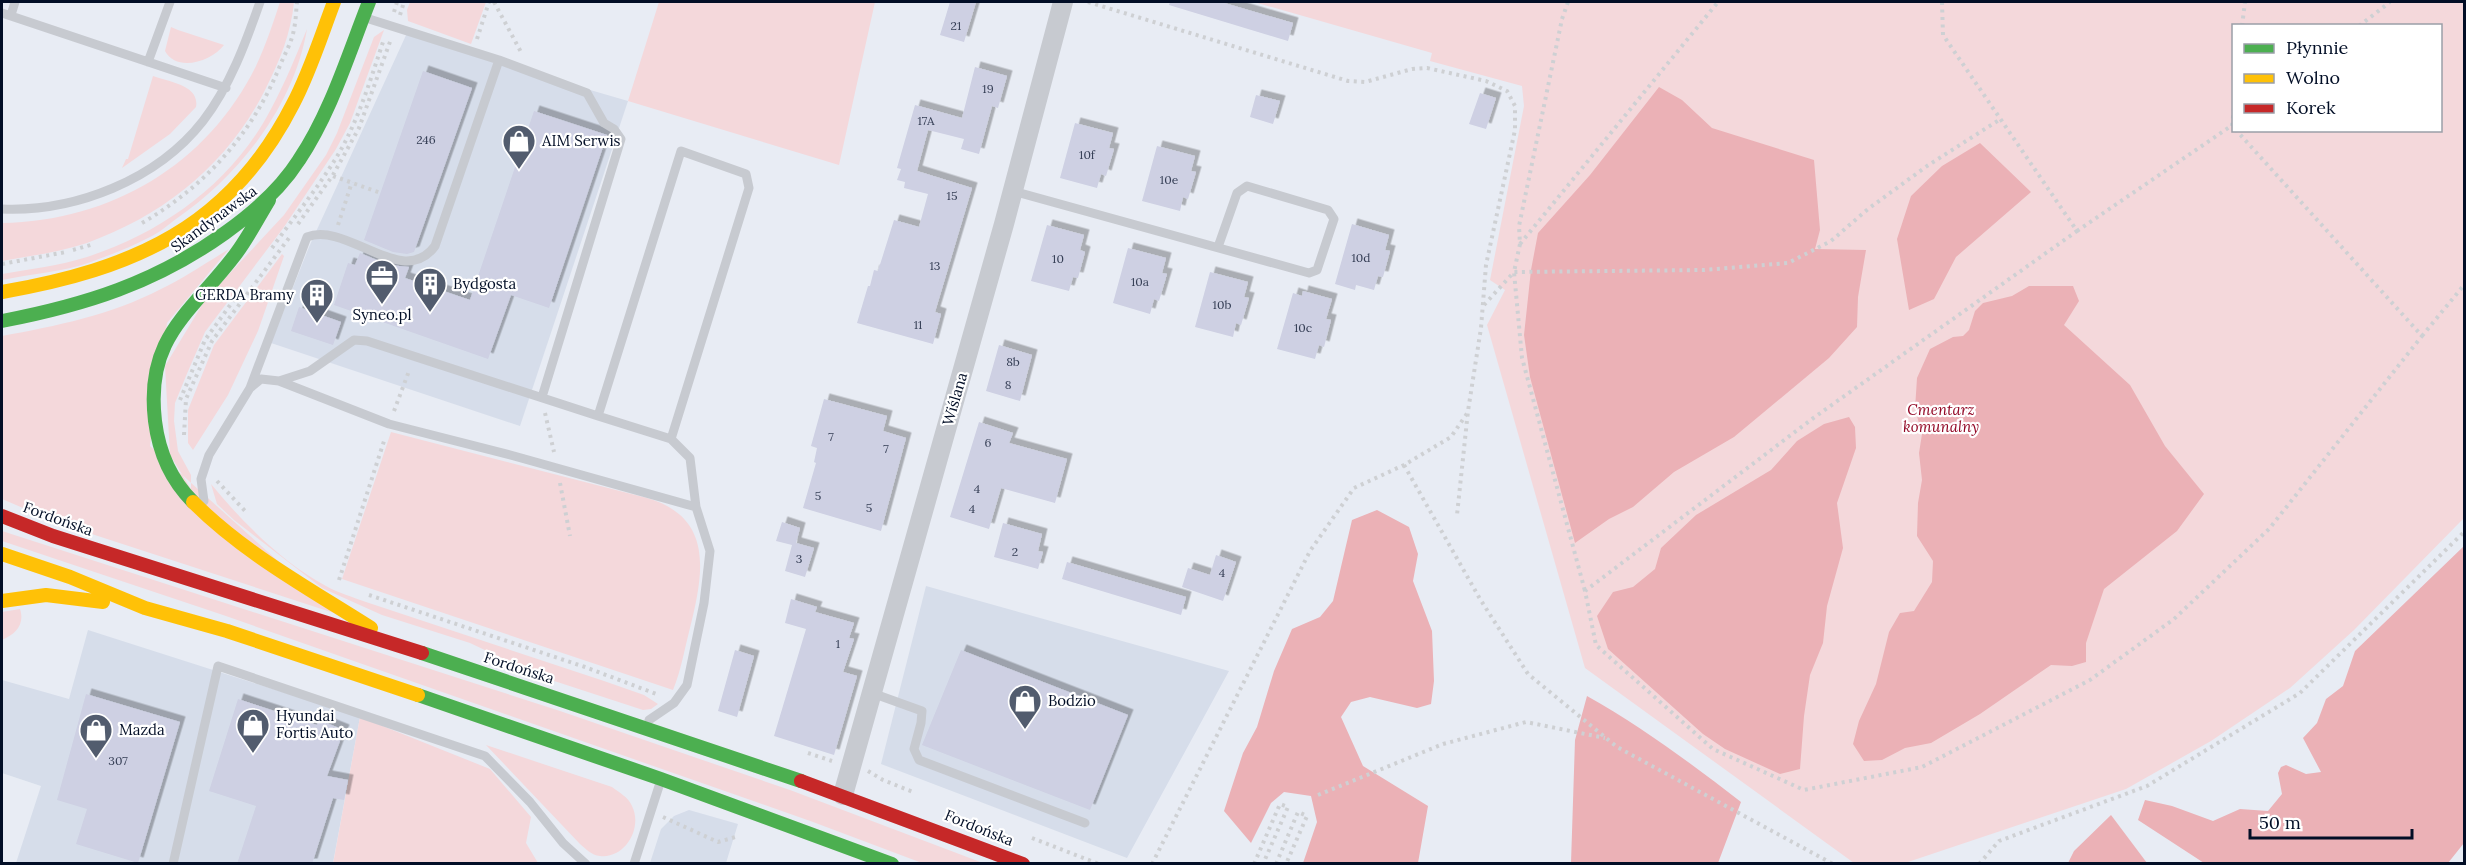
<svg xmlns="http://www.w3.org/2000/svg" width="2466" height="865" viewBox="0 0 2466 865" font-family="Lora,serif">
  <defs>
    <filter id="shadow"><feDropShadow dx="5.5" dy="-5.5" stdDeviation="0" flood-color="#0004"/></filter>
  </defs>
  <rect width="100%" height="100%" fill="#e8ecf4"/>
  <path fill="#d6ddea" d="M407,33L532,73L628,101L520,426L271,343L309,247Z
    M926,586L1229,671L1127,858L881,764Z
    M88,630L360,717L333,863H16L41,786L2,773V680L69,699Z
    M689,810L738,824L726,863H650L661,829L674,816Z"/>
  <path fill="#f4d8db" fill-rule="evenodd" d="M280,2H294C291,33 280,60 266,88C229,163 165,215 87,243C60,252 30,256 2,261V223C111,221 207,165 256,66C266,45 273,23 280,2Z
    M410,2H486L471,44L408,21L407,10Z
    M659,2H875L839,165L628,101Z
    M1254,2H2464V518L2354,630L2290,688L2211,741L2126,789L1905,863H1854L1585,668L1487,325L1505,290L1490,280L1524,106L1522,86L1430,61L1432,53ZM2234,26H2440V130H2234Z
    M171,27L178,30L224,45C212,61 177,73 165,51Z
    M307,29C294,106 239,176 176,219C168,225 159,233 150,237C131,247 110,255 91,262C63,272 30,274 2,280V274C30,269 59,266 87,257C164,232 233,182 271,109C285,83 296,56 307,29Z
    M384,30L350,123L336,149L284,227L205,332L186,376L175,403L174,421L178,451L191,475V489L170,455L165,366L205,300L284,215L326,155L337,133L374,37Z
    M153,76C169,82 200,85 196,107L170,134L122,168L126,159H128Z
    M229,249L167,323L150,446L337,614L58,523L2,499V336C56,326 111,315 161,289C184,278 206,263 229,249Z
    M282,254L284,256L258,331L228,395L193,450L188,443V410L214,345Z
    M391,432L647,498C716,518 703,576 689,632C684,651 681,671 673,690L342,579Z
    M211,484C243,523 282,562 326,586C338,593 353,597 366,602L604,681L644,695L658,704L651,709L643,710L542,677L470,643L382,615L322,588L234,520L217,504Z
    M2,531L560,711L790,790L983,863H922L813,822L223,615L2,541Z
    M20,609C25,624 16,634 2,640V612Z
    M360,717L490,769L531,817L526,843L538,863L333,864Z
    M486,745L612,787C620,793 628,797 632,806C643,828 625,859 600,856C591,855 586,849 580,844Z"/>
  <path fill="#ebb1b6" d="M1659,87L1682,100L1712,128L1814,160L1820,230L1815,249L1866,250L1858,297L1857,327L1829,358L1734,437L1674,472L1633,507L1609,519L1575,543L1530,377L1524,335L1531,270L1538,233L1590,175Z
    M1980,143L2031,192L1956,257L1934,299L1909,310L1897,239L1911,196L1942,166Z
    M2029,286H2073L2079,301L2064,325L2130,385L2165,446L2204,494L2177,531L2104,589L2086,643V662L2072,666L2051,665L1980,714L1931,743L1905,748L1882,760L1864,761L1853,744L1859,721L1876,684L1889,632L1900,613L1914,611L1932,582L1933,561L1917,536L1918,503L1922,480L1919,453L1922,434L1915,409L1917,378L1930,349L1953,337L1963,336L1969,330L1975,311L1983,303L2012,296Z
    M1849,417L1855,427L1856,448L1837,503L1843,548L1827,606L1823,643L1810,675L1804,716L1800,769L1780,774L1725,749L1703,734L1608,649L1597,616L1613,592L1633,587L1655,569L1661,548L1696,515L1771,470L1797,441L1824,424Z
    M1377,510L1409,527L1418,554L1413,581L1432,631L1434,681L1431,704L1417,708L1370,697L1351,702L1341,717L1363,766L1428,806L1418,863H1303L1317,822L1311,796L1284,792L1271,803L1251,843L1224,811L1243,753L1257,727L1274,671L1292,629L1320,617L1333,601L1352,520Z
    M2464,546V843L2448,863H2204L2138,820L2145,800L2172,806L2213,821L2240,809L2268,811L2282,794L2278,773L2281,767L2286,765L2306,774L2321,772L2303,738L2317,723L2326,699L2343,686L2355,651Z
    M1587,696C1642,727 1692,764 1741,802L1718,863H1571L1575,740Z
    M2111,815L2147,863H2068L2074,851Z"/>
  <path fill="#ced0e3" filter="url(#shadow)" d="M950,2H976L964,42L940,35Z
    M1170,2H1221L1293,23L1288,41L1169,5Z
    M975,67L1007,76L998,108L992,106L979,154L961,149L964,139L928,130L917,171L972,188L935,312L941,314L933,344L857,323L868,286H870L874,270L878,271L894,220L919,227L928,194L904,188L905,182L897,180L901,169L897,168L915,105L962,118Z
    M423,71L472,88L414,252L407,254L393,252L364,240Z
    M1480,93L1496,98L1486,129L1469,124Z
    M1256,95L1280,101L1273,124L1250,117Z
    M534,111L607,135L549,308L511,295L488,359L334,305L348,263L355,265L360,253L389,265L409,267L405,278L470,300Z
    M1075,123L1113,133L1109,148L1114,149L1106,176L1101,174L1097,188L1060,178Z
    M1157,146L1195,156L1191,171L1196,172L1188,199L1183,197L1180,211L1142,201Z
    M1352,224L1389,235L1385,250L1390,251L1383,277L1378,276L1374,290L1356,285L1355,290L1335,284Z
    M1047,225L1084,235L1080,250L1085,252L1078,278L1073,277L1069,291L1031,281Z
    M1128,248L1166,258L1162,273L1167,274L1159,301L1154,299L1150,314L1113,303Z
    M1210,272L1248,282L1244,297L1249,298L1241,325L1236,323L1233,337L1195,327Z
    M1303,291L1332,299L1326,319L1331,320L1324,347L1319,345L1315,359L1277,349L1293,293L1302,296Z
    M299,307L341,322L333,345L291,331Z
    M999,345L1032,355L1020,401L986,391Z
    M824,399L887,416L883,431L906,438L881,531L803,508L816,463L814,462L817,448L811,446Z
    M979,422L1013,433L1009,443L1067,459L1055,503L1001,488L989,529L950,517Z
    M782,522L800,528L796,543L814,548L805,577L785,571L792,545L776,541Z
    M1003,523L1042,534L1038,551L1043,552L1038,569L994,557Z
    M1216,555L1236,562L1223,601L1182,587L1188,568L1210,575Z
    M1067,562L1186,597L1181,615L1062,579Z
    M791,599L817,607L815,612L854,623L849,638L854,639L843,672L857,676L834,755L774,736L806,629L785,623Z
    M735,650L754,656L737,717L718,711Z
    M961,650L1128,715L1090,810L922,745Z
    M86,694L180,722L138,863L76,844L87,809L57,800Z
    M238,699L317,725L319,720L344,730L327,776L348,780L344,800L333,798L312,864H237L256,806L209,791Z"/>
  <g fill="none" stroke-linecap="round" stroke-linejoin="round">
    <path stroke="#ced0d3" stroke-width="4" stroke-dasharray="3 4.5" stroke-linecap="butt" d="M494,2L521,52
      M1088,2L1348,81L1365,82L1412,69L1427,68L1486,81L1507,91L1515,106V130L1486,265L1481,328L1468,411L1457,515
      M1568,2L1562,19L1519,226L1520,244L1514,272L1522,358L1585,591
      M1942,2L1943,35L2077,231L1812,419L1585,591L1596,645L1713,749L1804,790L1922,767L2090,680L2174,619L2269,529L2422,336L2236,130
      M394,12L397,2
      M400,15L404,2
      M2242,26L2245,2
      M2359,26L2390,2
      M477,39L489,2
      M2234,108L2232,126L2234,128
      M333,176L381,193
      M142,223C206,186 254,132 281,63C286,52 292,41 294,29C296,20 296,11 297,2
      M298,224L333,175L359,128L391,39
      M338,225L352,182
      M2077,231L2234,124
      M1520,244L1718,2
      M272,248C296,214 323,182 343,146C361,112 372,75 384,39
      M73,250L94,244
      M2,264L66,252
      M1484,305L1514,272L1704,270L1788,263L1831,241L1868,209L1927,166L1999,120
      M2422,336L2464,285
      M180,400L205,340L241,290
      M394,411L409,371
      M545,413L554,452
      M184,435L186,399L212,341L289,238
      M1404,465L1480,599L1528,674L1617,747L1833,864
      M217,481L247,513
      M560,483L570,536
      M339,580L385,438
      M369,595L585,667L659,695
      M808,753L832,761
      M868,771L883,780L913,792
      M1318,795L1443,744L1526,722L1605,738
      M663,817L718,842L739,836
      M1032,838L1099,864
      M1152,864L1310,551L1354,488L1404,465L1451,437L1468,412
      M1254,864L1280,804L1288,807L1263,864
      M1276,864L1298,812L1307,816L1286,864
      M1979,864L1999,841L2147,786L2300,693L2464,532"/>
    <path stroke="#c7cad0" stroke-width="9" d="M2,13L226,88
      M11,15L15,2
      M499,60L587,93L604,123L614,129L621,139L542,397
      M148,62L170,2
      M1013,191L1309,273L1317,270L1334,219L1328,210L1247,186L1237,193L1218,247
      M2,209C75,212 157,180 203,121C230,86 246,42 260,2
      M279,381L310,371L354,340L367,341L598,416
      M250,388L307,237C347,221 403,290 435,246L499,60L366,18
      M671,439L598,416L681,151L746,174L749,188L671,439L690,458L696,507
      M204,501L201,479L209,455L250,388L261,379L279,381L389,424L514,456L696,507L710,551L704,603L687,685L674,703L649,720
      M872,693L922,711L921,723L914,749L919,760L1085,823
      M173,864L218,666L485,756L530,802L563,843L586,864
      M634,864L660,783"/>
    <path stroke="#c7cad0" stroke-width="20" d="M843,795L1004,224L1063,2"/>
    <path stroke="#4caf50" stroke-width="14" d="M2,321C85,305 155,283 225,233C253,213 280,190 299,160C331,112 348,55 369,2
      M193,502C171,480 159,453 155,421C145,337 190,314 235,255C248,238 258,218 269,200
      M422,653L801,781
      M418,695L661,779L892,864"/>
    <path stroke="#ffc107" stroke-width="14" d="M2,292C133,269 230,228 293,104C310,72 321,36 334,2
      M193,502C245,554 310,589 371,628
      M2,554L70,577L145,608L227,631L418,695
      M2,601L46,595L103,602"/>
    <path stroke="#c62828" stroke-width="14" d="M2,516L53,536L422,653
      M801,781L1023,864"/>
  </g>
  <defs>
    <symbol id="shop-pin" viewBox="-11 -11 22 30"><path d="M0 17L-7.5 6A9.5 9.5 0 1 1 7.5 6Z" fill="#525c6e" stroke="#fff"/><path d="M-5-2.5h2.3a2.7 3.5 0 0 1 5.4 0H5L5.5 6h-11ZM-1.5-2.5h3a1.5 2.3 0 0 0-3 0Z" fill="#fff"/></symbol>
    <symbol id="office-pin" viewBox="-11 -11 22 30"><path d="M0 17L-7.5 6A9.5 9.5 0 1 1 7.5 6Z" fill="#525c6e" stroke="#fff"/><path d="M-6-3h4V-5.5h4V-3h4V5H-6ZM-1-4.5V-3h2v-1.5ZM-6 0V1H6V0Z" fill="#fff"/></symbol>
    <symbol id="building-pin" viewBox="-11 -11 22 30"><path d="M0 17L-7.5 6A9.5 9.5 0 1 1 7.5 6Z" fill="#525c6e" stroke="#fff"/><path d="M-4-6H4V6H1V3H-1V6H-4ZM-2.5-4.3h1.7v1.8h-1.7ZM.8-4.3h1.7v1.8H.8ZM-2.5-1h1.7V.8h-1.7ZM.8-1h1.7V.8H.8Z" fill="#fff"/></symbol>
  </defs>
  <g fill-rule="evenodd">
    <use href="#shop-pin" x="500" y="122" width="38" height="52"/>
    <use href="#office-pin" x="363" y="257" width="38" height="52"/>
    <use href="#building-pin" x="411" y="265" width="38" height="52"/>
    <use href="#building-pin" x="298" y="276" width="38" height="52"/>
    <use href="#shop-pin" x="1006" y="682" width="38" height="52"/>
    <use href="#shop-pin" x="234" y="706" width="38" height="52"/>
    <use href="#shop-pin" x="77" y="711" width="38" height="52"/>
  </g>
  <g text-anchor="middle" stroke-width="4.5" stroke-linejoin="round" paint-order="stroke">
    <g font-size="12" fill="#353e55">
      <text x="956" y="30">21</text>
      <text x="988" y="93">19</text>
      <text x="926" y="125">17A</text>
      <text x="426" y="144">246</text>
      <text x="1087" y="159">10f</text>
      <text x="1169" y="184">10e</text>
      <text x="952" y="200">15</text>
      <text x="1361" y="262">10d</text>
      <text x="1058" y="263">10</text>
      <text x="935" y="270">13</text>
      <text x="1140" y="286">10a</text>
      <text x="1222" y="309">10b</text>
      <text x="918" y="329">11</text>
      <text x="1303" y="332">10c</text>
      <text x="1013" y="366">8b</text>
      <text x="1008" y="389">8</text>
      <text x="831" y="441">7</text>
      <text x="988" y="447">6</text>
      <text x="886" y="453">7</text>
      <text x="977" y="493">4</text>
      <text x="818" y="500">5</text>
      <text x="869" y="512">5</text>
      <text x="972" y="513">4</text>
      <text x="1015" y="556">2</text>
      <text x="799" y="563">3</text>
      <text x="1222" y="577">4</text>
      <text x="838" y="648">1</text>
      <text x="118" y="765">307</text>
    </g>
    <g font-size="15" fill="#020e26" stroke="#fff" text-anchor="start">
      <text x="542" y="146">AIM Serwis</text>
      <text x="453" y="289">Bydgosta</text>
      <text x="294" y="300" text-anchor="end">GERDA Bramy</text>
      <text x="382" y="320" text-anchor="middle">Syneo.pl</text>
      <text x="1048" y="706">Bodzio</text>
      <text x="276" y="721">Hyundai<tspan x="276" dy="17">Fortis Auto</tspan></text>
      <text x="119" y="735">Mazda</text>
    </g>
    <g font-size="15" fill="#020e26" stroke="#fff">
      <text transform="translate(214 219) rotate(-36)" y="5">Skandynawska</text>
      <text transform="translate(955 399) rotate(-74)" y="5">Wiślana</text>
      <text transform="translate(58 519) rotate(20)" y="5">Fordońska</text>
      <text transform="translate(519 668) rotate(18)" y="5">Fordońska</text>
      <text transform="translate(979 828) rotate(22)" y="5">Fordońska</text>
    </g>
    <g font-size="15" font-style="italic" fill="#920725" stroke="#fff">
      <text x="1941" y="415">Cmentarz<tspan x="1941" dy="17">komunalny</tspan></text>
    </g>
  </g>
  <rect width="2466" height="865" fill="none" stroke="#020e26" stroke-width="6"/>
  <rect x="2232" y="24" width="210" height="108" fill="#ffffff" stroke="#9a9fa8" stroke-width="1.5"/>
  <rect x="2244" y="44" width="30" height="9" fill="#4caf50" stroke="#9a9fa8" stroke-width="1.5"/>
  <text x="2286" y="54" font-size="18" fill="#020e26">Płynnie</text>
  <rect x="2244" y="74" width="30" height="9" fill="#ffc107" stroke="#9a9fa8" stroke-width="1.5"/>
  <text x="2286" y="84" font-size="18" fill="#020e26">Wolno</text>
  <rect x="2244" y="104" width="30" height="9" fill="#c62828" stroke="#9a9fa8" stroke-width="1.5"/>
  <text x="2286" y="114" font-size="18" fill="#020e26">Korek</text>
  <path d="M2250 829v9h162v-9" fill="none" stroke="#020e26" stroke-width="3"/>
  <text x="2259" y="829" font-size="18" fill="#020e26" stroke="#ffffff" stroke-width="4.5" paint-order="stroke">50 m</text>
</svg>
